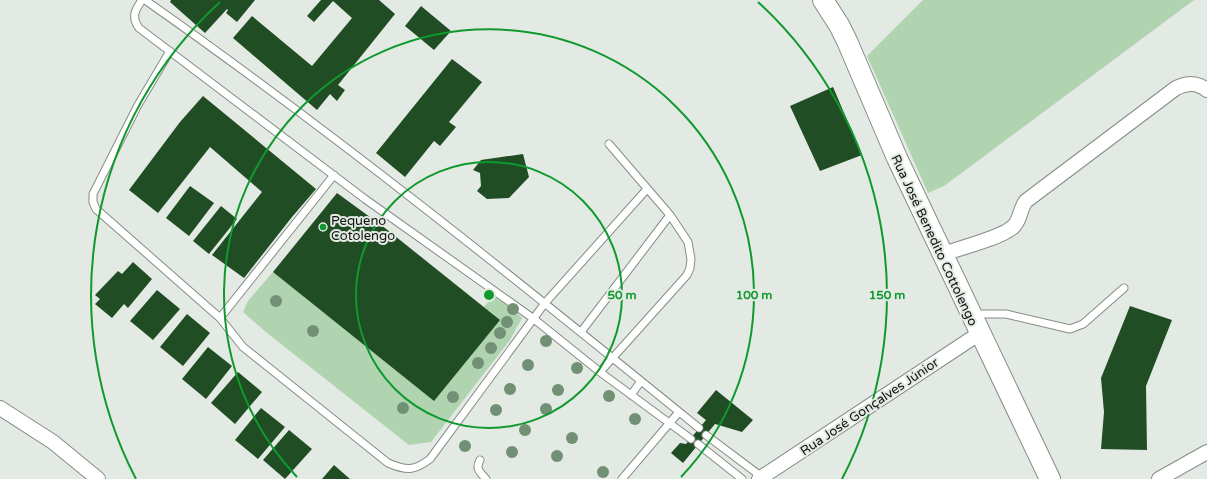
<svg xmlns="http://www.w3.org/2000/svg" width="1207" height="479" viewBox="0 0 1207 479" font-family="'Varela Round',sans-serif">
  <rect width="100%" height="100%" fill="#e3eae3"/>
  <path fill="#b0d3b0" d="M923,0H1194L944,186L928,193L867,56Z
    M273,272L500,320L484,307L493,296L514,310L522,318L510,340L431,442L409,445L267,333L243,312L248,301Z"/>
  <path fill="#204d24" d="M171,0H255L237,22L226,13L228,10L227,9L205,33L170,2Z
    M321,0H379L395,14L338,85L345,90L337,101L330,94L317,110L233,38L252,16L312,66L352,18L333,1L314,22L307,16Z
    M421,6L451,31L434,50L405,26Z
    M452,59L482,82L449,122L456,127L440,146L434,141L405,177L376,153Z
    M833,87L862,155L820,171L790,106Z
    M203,96L316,189L292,217L244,278L212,255L262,192L210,147L158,213L129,190L180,122Z
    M523,154L529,177L509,198L487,199L477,191L481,186L480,173L473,170L481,160Z
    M190,186L214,203L189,236L166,218Z
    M337,193L385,228L500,320L434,401L273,272Z
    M221,206L237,219L209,254L193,241Z
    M133,262L152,279L128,308L124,304L112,318L95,304L100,299L95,295L118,271L122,274Z
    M157,290L180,309L153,340L130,321Z
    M1130,306L1172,320L1146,386L1147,450L1101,449L1104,412L1101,378Z
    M187,314L210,333L183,366L160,347Z
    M208,347L232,366L206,399L182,379Z
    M238,372L262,392L235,424L211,403Z
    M716,390L753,420L742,432L715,424L683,463L671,453L680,443L686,444L706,420L697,413Z
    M261,408L285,427L258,459L235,440Z
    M289,430L312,449L285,479L263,460Z
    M334,465L350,479H322Z"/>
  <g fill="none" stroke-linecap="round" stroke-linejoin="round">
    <defs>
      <path id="service" d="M142,0C135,10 131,17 139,28L365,199L534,319L600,372L691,439
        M145,0C336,134 518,281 699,428
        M170,51L138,105L93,194V202L96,209L220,318L243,347L388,463C407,471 414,471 430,459L545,303L647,189
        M973,314H1006L1070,329L1083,324L1124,288
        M220,318L334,175
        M581,332L670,215
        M600,372L687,275L690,268L691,259L688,242L670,215L609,144
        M631,395L641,381
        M706,435L762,477
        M698,444L742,479
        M480,460C475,469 480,472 486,479
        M622,479L679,412"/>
      <path id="minor" d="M942,254C958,249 1004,237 1014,226C1021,218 1020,208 1026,201L1176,88C1188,83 1196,82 1207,90
        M0,408L53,442L98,479
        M759,479L980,333
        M1159,479L1207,452"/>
      <path id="secondary" d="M823,0L839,25L847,41L897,158L1050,479"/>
    </defs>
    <use href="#service" stroke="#868c86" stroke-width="9"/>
    <use href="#minor" stroke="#868c86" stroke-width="16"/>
    <use href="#secondary" stroke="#868c86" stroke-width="22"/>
    <use href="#service" stroke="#fff" stroke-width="7"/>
    <use href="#minor" stroke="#fff" stroke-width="14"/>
    <use href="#secondary" stroke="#fff" stroke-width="20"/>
  </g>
  <g fill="#719074">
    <circle cx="276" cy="301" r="6"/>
    <circle cx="513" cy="309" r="6"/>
    <circle cx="507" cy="322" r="6"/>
    <circle cx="313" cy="331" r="6"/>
    <circle cx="500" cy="333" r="6"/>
    <circle cx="546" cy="341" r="6"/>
    <circle cx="491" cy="348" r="6"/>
    <circle cx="478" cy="363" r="6"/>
    <circle cx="528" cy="365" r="6"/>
    <circle cx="577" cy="368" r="6"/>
    <circle cx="510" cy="389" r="6"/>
    <circle cx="558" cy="390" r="6"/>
    <circle cx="609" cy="396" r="6"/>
    <circle cx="453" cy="397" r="6"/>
    <circle cx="403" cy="408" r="6"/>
    <circle cx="546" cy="409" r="6"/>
    <circle cx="496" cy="410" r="6"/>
    <circle cx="635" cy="419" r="6"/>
    <circle cx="525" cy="430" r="6"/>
    <circle cx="572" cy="438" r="6"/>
    <circle cx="465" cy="446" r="6"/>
    <circle cx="512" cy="452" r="6"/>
    <circle cx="557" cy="456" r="6"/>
    <circle cx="603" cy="472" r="6"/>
  </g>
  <g fill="none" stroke="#10992f" stroke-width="2">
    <circle cx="489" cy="295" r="133"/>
    <path d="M297 477A265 265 0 1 1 681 477"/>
    <path d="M136 479A398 398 0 0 1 220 2M758 2A398 398 0 0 1 842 479"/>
  </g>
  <circle fill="#10992f" stroke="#e3eae3" stroke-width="1.5" cx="323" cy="227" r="4"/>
  <g text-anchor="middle" stroke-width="4" stroke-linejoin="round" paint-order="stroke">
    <g font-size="13" fill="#121412" stroke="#e3eae3" text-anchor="start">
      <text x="331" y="225">Pequeno<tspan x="331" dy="15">Cotolengo</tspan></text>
    </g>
    <g font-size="13" fill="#121412" stroke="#e3eae3">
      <text transform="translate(935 240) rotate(65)" y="5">Rua José Benedito Cottolengo</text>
      <text transform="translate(869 406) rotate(-34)" y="5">Rua José Gonçalves Júnior</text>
    </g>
  </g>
  <circle cx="489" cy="295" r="6" fill="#10992f" stroke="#e3eae3" stroke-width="2"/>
  <g font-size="12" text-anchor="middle" font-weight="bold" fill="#10992f" stroke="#e3eae3" stroke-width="4" stroke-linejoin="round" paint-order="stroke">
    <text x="622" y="299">50 m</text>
    <text x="754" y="299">100 m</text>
    <text x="887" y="299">150 m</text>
  </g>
</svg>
